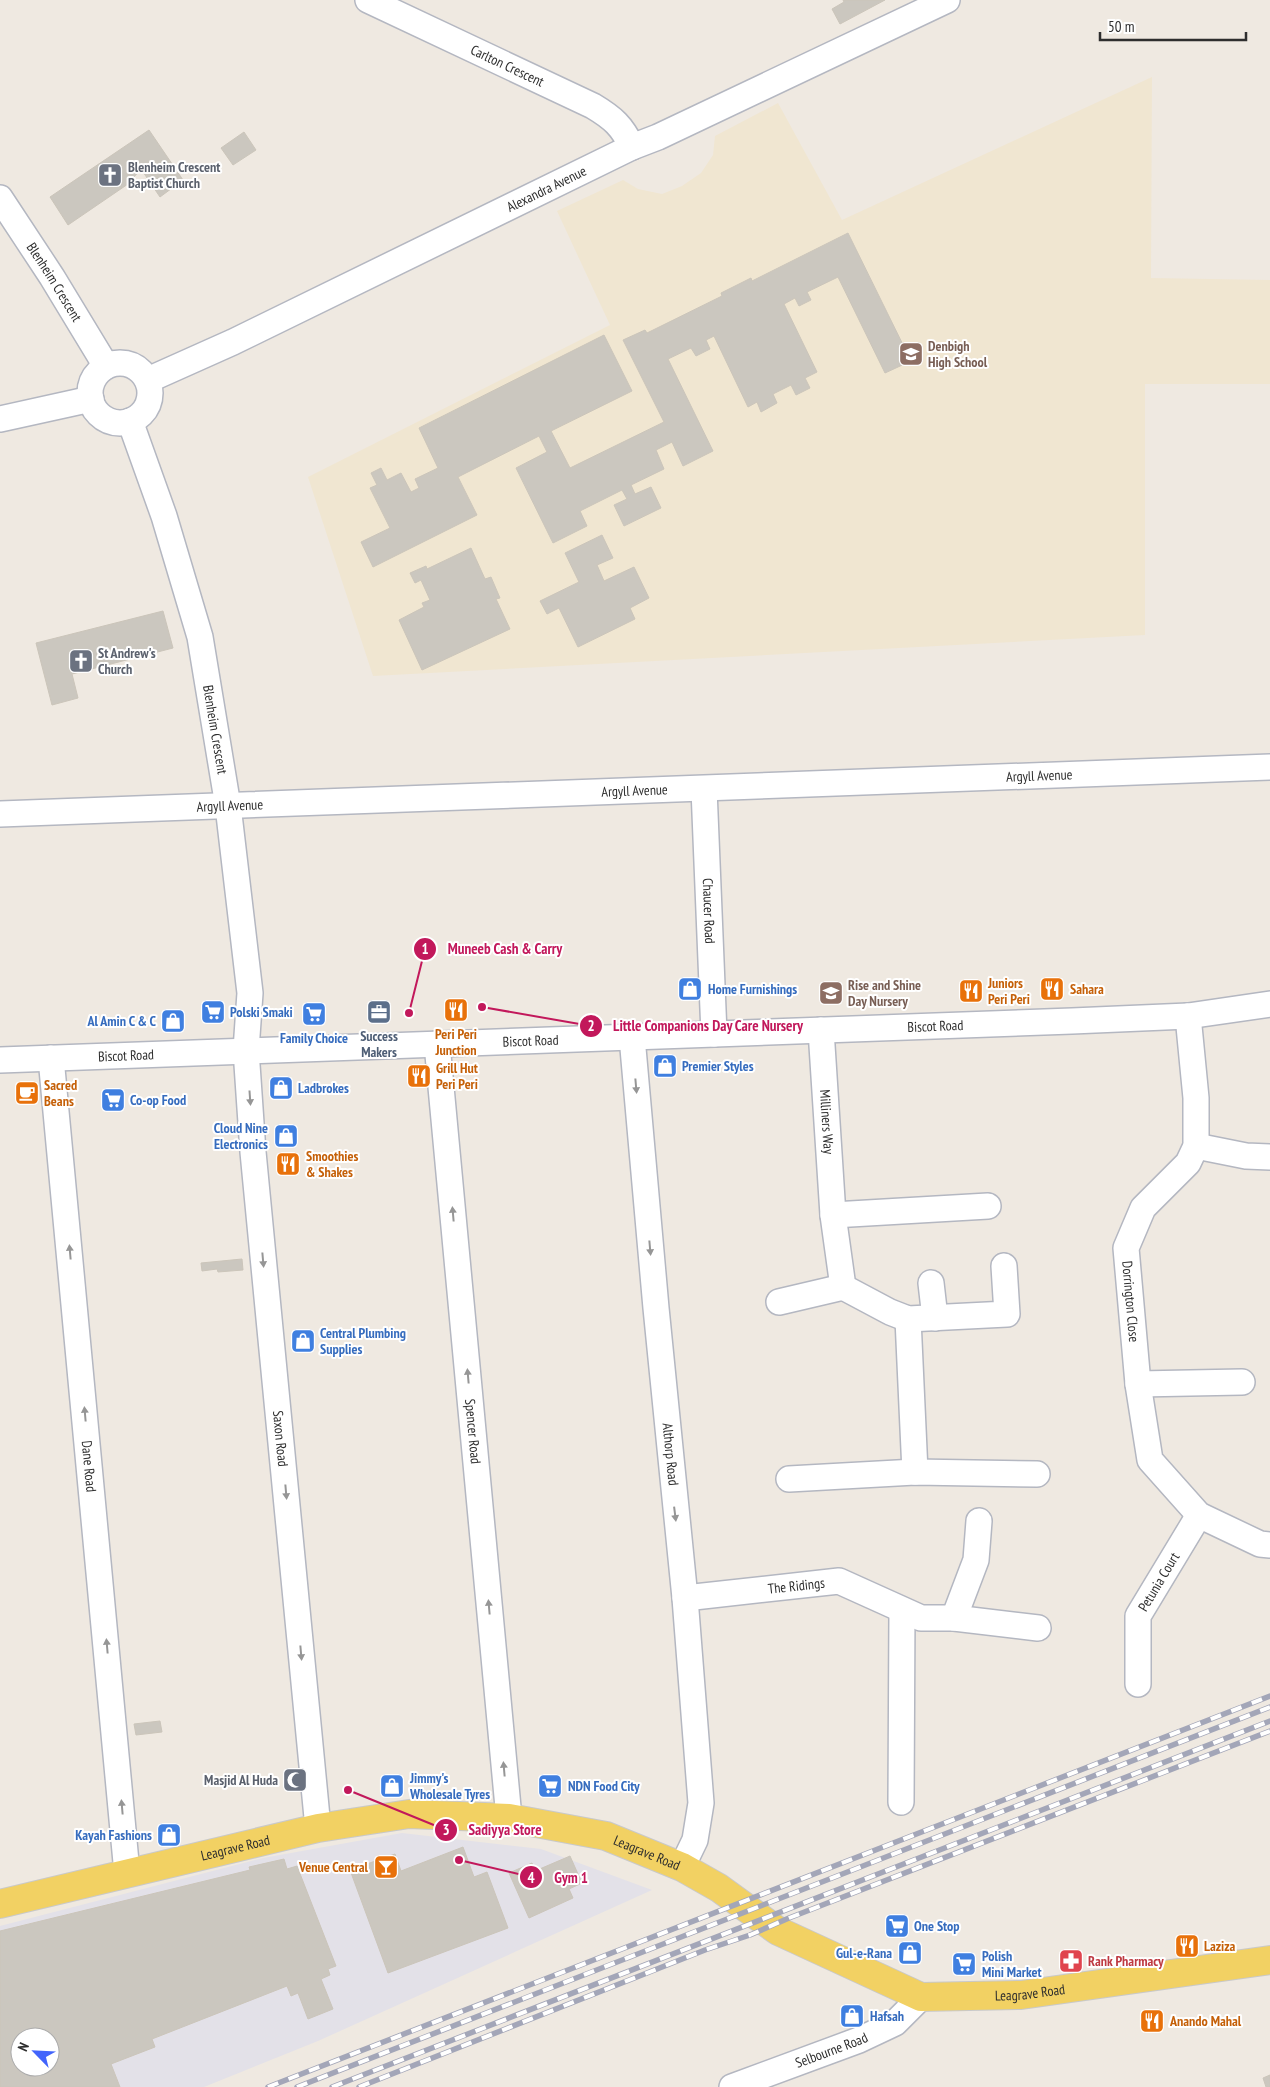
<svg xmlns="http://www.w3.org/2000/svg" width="1270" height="2087" viewBox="0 0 1270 2087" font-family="'PT Sans Narrow',sans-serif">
  <rect width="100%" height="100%" fill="#efe9e1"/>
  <path fill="#e3e1e8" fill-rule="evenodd" d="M402,1833L541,1849L652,1890L318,2041L204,2087H0V1926L263,1858ZM20,2037H50V2067H20Z"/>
  <path fill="#f0e6d1" d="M1152,77L1151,278L1270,280V384H1145V635L373,676L308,477L610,325L557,211L623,180L638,189L662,194L682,186L701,173L713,155L715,136L778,103L842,220Z"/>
  <path fill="#cbc7bf" stroke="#cbc5ba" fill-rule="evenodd" d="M843,0H885L840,24L832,9L844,2Z
    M149,130L183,180L160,197L141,169L128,184L68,225L50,197Z
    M244,132L256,150L233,165L221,148Z
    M848,233L911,361L885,373L838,277L807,292L811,300L799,306L795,298L784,304L817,372L805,378L810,388L796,395L791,385L773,394L777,403L761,412L757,402L748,407L714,336L706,340L710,349L696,356L691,348L668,359L713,451L683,466L672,442L656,450L664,469L631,485L635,494L651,487L661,508L624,526L614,505L627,499L622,490L580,511L587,526L553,543L516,468L547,452L539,436L458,477L477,515L373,567L361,542L390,528L370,488L377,485L371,473L381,468L387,480L401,473L411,492L419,488L415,479L438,468L419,428L604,335L632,391L551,431L570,468L664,422L623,340L645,330L647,333L722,296L721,293L751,278L752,281Z
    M602,535L613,558L597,565L604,581L634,567L649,598L630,608L635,619L578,647L559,608L547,614L540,601L579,582L565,553Z
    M471,548L485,579L491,577L500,598L496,599L510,629L422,670L399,620L424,607L422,603L430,600L421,580L415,583L410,573L426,566L427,569Z
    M163,611L173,648L72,674L78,698L52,705L36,643Z
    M242,1259L243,1270L218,1272L217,1269L202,1271L201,1263Z
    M160,1721L162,1732L136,1735L134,1724Z
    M463,1847L474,1877L487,1872L508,1928L388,1973L350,1870L395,1854L401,1871Z
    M570,1856L582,1883L569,1889L573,1898L529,1918L509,1873L532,1863L535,1871Z
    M284,1859L287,1869L297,1866L336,1966L328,1969L330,1975L321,1979L333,2009L308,2019L298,1993L291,1996L287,1986L152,2039L155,2047L111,2064L120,2087H0V1931L250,1870L249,1867ZM20,2037H50V2067H20Z
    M1270,2075V2087H1266L1263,2078Z"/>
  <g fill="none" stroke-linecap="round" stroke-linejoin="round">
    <defs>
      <g id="minor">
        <path id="s1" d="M368,0L593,106C613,118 622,126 632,147"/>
        <path id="s2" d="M0,198L52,277L106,366"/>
        <circle cx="120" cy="393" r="30"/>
        <path id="s3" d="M148,380L233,342L632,147L658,137L947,0"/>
        <path d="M0,419L91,399"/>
        <path id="s4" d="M130,421L164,516L200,637L228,806L250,993L246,1050L253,1152L318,1828"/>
        <path id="s5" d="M704,789L714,1034"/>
        <path id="s6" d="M0,814L1270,767"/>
        <path id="s7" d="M1188,1016L1196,1098V1146L1188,1163L1143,1208L1126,1248L1138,1384L1150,1460L1199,1515L1260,1544L1270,1545"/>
        <path id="s8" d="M821,1030L833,1215L843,1287L890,1312L908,1319L1007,1314L1004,1266"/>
        <path id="s9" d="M632,1037L656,1308L685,1598L701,1803L695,1840L682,1867"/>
        <path id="s10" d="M437,1044L509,1818"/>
        <path id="s11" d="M51,1058L127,1873"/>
        <path id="s12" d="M0,1060L1072,1021L1188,1016L1270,1004"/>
        <path d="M1196,1146L1246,1156L1270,1157"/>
        <path d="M833,1215L988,1206"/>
        <path d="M931,1283L935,1318"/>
        <path d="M779,1302L843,1287"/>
        <path d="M908,1319L915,1472"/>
        <path d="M1138,1384L1242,1382"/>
        <path d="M789,1479L915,1472L1037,1474"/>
        <path id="s13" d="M685,1598L839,1581L921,1618H954L1038,1628"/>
        <path d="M954,1618L976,1560L979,1521"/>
        <path id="s14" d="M1138,1684V1616L1199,1515"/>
        <path d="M901,1802L902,1610"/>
        <path id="s15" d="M732,2087L859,2040L895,2023L921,1997"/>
      </g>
      <g id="major">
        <path id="s16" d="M0,1904L318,1828L409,1814L509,1818L606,1836L682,1867L719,1888L778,1931L921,1997L1021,1995L1270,1960"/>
      </g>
    </defs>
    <use href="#minor" stroke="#b4b7c1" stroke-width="28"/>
    <use href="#major" stroke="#c9c9c9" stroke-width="30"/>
    <use href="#minor" stroke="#fff" stroke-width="25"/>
    <use href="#major" stroke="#f2d163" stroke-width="28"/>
    <defs>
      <path id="rail" d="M268,2087L1270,1696
        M297,2087L1270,1707
        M332,2087L1270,1721
        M359,2087L705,1950L750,1935L789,1918L1270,1731"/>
    </defs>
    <use href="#rail" stroke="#a3a6b8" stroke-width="5.5"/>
    <use href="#rail" stroke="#fff" stroke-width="4" stroke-dasharray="11" stroke-linecap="butt"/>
  </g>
  <defs><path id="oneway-solid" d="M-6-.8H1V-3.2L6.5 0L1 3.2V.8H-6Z" transform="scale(1.25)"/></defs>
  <g fill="#969696">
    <use href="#oneway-solid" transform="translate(636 1086) rotate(85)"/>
    <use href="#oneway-solid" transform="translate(250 1098) rotate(86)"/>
    <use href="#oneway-solid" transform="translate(453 1214) rotate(-95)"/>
    <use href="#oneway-solid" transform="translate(650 1248) rotate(85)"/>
    <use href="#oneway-solid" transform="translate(70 1252) rotate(-95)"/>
    <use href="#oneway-solid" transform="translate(263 1260) rotate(85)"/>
    <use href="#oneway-solid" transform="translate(468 1376) rotate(-95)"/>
    <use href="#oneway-solid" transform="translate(85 1414) rotate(-95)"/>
    <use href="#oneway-solid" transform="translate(286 1492) rotate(85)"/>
    <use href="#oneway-solid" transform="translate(675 1514) rotate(83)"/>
    <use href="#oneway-solid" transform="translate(489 1607) rotate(-95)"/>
    <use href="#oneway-solid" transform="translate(107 1646) rotate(-95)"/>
    <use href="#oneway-solid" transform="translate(301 1653) rotate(85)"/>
    <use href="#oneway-solid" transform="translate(504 1769) rotate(-95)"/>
    <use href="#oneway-solid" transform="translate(122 1807) rotate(-95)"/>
  </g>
  <defs>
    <symbol id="church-square" viewBox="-11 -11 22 22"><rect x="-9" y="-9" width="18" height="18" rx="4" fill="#6b7280" stroke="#fff"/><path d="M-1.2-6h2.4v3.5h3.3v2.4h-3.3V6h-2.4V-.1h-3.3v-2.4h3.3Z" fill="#fff"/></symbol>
    <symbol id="school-square" viewBox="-11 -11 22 22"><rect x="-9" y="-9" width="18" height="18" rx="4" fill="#8d6e63" stroke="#fff"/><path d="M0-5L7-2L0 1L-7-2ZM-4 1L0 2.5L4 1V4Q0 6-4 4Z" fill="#fff"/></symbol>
    <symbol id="shop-square" viewBox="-11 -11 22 22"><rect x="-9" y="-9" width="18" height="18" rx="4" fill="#3f7fe0" stroke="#fff"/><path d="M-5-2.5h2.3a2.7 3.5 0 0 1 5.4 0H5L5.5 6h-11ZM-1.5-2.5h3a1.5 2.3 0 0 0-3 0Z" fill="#fff"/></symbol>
    <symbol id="restaurant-square" viewBox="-11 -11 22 22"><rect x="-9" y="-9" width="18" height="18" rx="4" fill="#e8710a" stroke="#fff"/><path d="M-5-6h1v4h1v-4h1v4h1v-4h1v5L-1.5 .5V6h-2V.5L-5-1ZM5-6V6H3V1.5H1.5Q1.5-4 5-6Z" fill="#fff"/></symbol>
    <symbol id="supermarket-square" viewBox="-11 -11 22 22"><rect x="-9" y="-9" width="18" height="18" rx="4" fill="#3f7fe0" stroke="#fff"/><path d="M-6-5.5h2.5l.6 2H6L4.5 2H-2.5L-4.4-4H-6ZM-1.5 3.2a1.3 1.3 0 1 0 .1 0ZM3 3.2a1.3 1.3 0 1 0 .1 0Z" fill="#fff"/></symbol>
    <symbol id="office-square" viewBox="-11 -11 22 22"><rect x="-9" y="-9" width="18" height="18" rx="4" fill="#5c6f8a" stroke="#fff"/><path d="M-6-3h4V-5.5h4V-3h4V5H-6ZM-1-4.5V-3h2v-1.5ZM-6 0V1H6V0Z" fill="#fff"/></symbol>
    <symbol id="cafe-square" viewBox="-11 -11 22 22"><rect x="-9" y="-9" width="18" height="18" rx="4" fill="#e8710a" stroke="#fff"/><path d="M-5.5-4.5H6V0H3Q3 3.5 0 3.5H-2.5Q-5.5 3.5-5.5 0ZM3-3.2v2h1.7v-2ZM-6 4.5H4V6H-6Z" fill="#fff"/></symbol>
    <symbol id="mosque-square" viewBox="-11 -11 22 22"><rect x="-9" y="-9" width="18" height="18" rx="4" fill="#6b7280" stroke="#fff"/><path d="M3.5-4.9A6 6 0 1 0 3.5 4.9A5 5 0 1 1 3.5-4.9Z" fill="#fff"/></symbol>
    <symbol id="bar-square" viewBox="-11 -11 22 22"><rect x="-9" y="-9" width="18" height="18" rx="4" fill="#e8710a" stroke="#fff"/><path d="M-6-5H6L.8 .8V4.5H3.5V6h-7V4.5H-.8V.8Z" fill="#fff"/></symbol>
    <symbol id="pharmacy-square" viewBox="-11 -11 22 22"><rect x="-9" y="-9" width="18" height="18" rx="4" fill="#e0444e" stroke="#fff"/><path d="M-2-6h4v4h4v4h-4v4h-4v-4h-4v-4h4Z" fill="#fff"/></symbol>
  </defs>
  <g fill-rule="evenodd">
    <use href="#church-square" x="96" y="161" width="28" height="28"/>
    <use href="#school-square" x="897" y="340" width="28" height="28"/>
    <use href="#church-square" x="67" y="647" width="28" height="28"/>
    <use href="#shop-square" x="676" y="975" width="28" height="28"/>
    <use href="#restaurant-square" x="1038" y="975" width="28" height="28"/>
    <use href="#restaurant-square" x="957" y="977" width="28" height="28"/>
    <use href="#school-square" x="817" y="979" width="28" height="28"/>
    <use href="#restaurant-square" x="442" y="996" width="28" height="28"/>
    <use href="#supermarket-square" x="199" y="998" width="28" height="28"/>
    <use href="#office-square" x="365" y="998" width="28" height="28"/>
    <use href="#supermarket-square" x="300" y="1000" width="28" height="28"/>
    <use href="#shop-square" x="159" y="1007" width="28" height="28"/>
    <use href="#shop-square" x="651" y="1052" width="28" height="28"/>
    <use href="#restaurant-square" x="405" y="1062" width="28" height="28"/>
    <use href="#shop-square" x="267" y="1074" width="28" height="28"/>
    <use href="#cafe-square" x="13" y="1079" width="28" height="28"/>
    <use href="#supermarket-square" x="99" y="1086" width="28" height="28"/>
    <use href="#shop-square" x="272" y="1122" width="28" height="28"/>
    <use href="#restaurant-square" x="274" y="1150" width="28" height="28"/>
    <use href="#shop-square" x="289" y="1327" width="28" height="28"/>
    <use href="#mosque-square" x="281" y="1766" width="28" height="28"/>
    <use href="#shop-square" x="378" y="1772" width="28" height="28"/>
    <use href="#supermarket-square" x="536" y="1772" width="28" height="28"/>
    <use href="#shop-square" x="155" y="1821" width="28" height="28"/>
    <use href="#bar-square" x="372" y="1853" width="28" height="28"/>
    <use href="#supermarket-square" x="883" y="1912" width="28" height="28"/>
    <use href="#restaurant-square" x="1173" y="1932" width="28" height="28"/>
    <use href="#shop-square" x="896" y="1939" width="28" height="28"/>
    <use href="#pharmacy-square" x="1057" y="1947" width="28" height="28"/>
    <use href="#supermarket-square" x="950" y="1950" width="28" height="28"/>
    <use href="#shop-square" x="838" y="2002" width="28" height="28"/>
    <use href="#restaurant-square" x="1138" y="2007" width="28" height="28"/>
  </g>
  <g text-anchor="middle" stroke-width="4" stroke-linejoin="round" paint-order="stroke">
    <g font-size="14" fill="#2e2e2e" stroke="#fff">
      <text dy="5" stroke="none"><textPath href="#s1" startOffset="154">Carlton Crescent</textPath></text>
      <text dy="5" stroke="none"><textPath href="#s3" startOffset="442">Alexandra Avenue</textPath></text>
      <text dy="5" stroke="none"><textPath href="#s2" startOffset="100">Blenheim Crescent</textPath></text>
      <text dy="5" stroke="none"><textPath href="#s4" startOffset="321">Blenheim Crescent</textPath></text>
      <text dy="5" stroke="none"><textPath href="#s6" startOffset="1040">Argyll Avenue</textPath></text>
      <text dy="5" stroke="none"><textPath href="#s6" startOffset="635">Argyll Avenue</textPath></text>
      <text dy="5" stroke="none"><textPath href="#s6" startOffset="230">Argyll Avenue</textPath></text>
      <text dy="5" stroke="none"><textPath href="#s5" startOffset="122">Chaucer Road</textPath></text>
      <text dy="5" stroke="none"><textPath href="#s12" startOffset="936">Biscot Road</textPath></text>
      <text dy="5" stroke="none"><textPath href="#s12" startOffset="531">Biscot Road</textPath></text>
      <text dy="5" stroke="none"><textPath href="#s12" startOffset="126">Biscot Road</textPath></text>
      <text dy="5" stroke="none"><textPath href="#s8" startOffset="92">Milliners Way</textPath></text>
      <text dy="5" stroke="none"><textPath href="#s7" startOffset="310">Dorrington Close</textPath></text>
      <text dy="5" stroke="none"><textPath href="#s10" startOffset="389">Spencer Road</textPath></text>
      <text dy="5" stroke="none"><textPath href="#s4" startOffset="1034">Saxon Road</textPath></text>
      <text dy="5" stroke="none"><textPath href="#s9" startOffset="419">Althorp Road</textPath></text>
      <text dy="5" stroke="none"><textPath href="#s11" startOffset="410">Dane Road</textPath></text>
      <text dy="5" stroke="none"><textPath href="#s14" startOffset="108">Petunia Court</textPath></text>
      <text dy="5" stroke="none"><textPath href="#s13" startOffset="112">The Ridings</textPath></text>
      <text dy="5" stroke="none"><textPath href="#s16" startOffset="242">Leagrave Road</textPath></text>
      <text dy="5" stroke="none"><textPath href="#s16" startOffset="662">Leagrave Road</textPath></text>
      <text dy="5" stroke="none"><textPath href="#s16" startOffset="1082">Leagrave Road</textPath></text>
      <text dy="5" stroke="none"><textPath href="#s15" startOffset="106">Selbourne Road</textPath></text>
    </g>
    <g font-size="14" font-weight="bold" fill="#5b616d" stroke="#fff" text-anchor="start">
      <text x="128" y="172">Blenheim Crescent<tspan x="128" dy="16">Baptist Church</tspan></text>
      <text x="98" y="658">St Andrew's<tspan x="98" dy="16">Church</tspan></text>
      <text x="278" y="1785" text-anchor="end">Masjid Al Huda</text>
    </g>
    <g font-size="14" font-weight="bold" fill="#785e54" stroke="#fff" text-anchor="start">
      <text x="928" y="351">Denbigh<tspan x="928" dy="16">High School</tspan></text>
      <text x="848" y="990">Rise and Shine<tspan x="848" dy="16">Day Nursery</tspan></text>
    </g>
    <g font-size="14" font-weight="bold" fill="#c56008" stroke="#fff" text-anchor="start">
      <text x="988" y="988">Juniors<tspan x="988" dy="16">Peri Peri</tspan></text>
      <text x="1070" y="994">Sahara</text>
      <text x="456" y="1039" text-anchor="middle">Peri Peri<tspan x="456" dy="16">Junction</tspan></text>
      <text x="436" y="1073">Grill Hut<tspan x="436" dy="16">Peri Peri</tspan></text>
      <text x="44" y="1090">Sacred<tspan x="44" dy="16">Beans</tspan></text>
      <text x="306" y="1161">Smoothies<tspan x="306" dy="16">&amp; Shakes</tspan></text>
      <text x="368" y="1872" text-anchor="end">Venue Central</text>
      <text x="1204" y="1951">Laziza</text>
      <text x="1170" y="2026">Anando Mahal</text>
    </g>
    <g font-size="14" font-weight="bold" fill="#366cbe" stroke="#fff" text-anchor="start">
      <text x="708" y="994">Home Furnishings</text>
      <text x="230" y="1017">Polski Smaki</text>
      <text x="156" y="1026" text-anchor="end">Al Amin C &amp; C</text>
      <text x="314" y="1043" text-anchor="middle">Family Choice</text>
      <text x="682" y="1071">Premier Styles</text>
      <text x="298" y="1093">Ladbrokes</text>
      <text x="130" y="1105">Co-op Food</text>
      <text x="268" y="1133" text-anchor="end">Cloud Nine<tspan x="268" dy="16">Electronics</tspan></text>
      <text x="320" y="1338">Central Plumbing<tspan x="320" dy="16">Supplies</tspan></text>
      <text x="410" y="1783">Jimmy's<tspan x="410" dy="16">Wholesale Tyres</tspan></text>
      <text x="568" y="1791">NDN Food City</text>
      <text x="152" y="1840" text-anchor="end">Kayah Fashions</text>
      <text x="914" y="1931">One Stop</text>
      <text x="892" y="1958" text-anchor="end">Gul-e-Rana</text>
      <text x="982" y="1961">Polish<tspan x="982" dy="16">Mini Market</tspan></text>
      <text x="870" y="2021">Hafsah</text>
    </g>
    <g font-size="14" font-weight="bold" fill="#4e5e75" stroke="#fff">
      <text x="379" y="1041">Success<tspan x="379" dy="16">Makers</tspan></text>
    </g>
    <g font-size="14" font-weight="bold" fill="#be3a42" stroke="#fff" text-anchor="start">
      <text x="1088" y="1966">Rank Pharmacy</text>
    </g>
  </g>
  <path fill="none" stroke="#c2185b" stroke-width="2" d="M409 1013L425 949M482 1007L591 1026M348 1790L446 1830M459 1860L531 1877"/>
  <g fill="#c2185b" stroke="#fff" stroke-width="2">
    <circle cx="409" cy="1013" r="5"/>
    <circle cx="482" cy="1007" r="5"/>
    <circle cx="348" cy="1790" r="5"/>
    <circle cx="459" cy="1860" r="5"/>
    <circle cx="425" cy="949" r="12"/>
    <circle cx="591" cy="1026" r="12"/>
    <circle cx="446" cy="1830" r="12"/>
    <circle cx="531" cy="1877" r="12"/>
  </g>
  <g font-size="15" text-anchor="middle" font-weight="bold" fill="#fff">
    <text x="425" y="954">1</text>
    <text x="591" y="1031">2</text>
    <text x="446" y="1835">3</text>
    <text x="531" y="1883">4</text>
  </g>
  <g font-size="15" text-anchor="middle" font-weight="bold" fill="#c2185b" stroke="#fff" stroke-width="4" stroke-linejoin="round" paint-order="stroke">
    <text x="505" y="954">Muneeb Cash &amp; Carry</text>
    <text x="708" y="1031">Little Companions Day Care Nursery</text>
    <text x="505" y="1835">Sadiyya Store</text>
    <text x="571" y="1883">Gym 1</text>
  </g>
  <g transform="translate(35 2052) rotate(294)"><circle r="24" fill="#ffffff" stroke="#ababab"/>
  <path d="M0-4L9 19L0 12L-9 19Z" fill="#4264fb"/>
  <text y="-8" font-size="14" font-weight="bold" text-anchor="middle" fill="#2e2e2e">N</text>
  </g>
  <path d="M1100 32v8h146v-8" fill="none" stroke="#2e2e2e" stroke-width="2.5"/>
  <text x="1108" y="32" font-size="15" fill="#2e2e2e" stroke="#ffffff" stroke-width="4" paint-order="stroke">50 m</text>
</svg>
